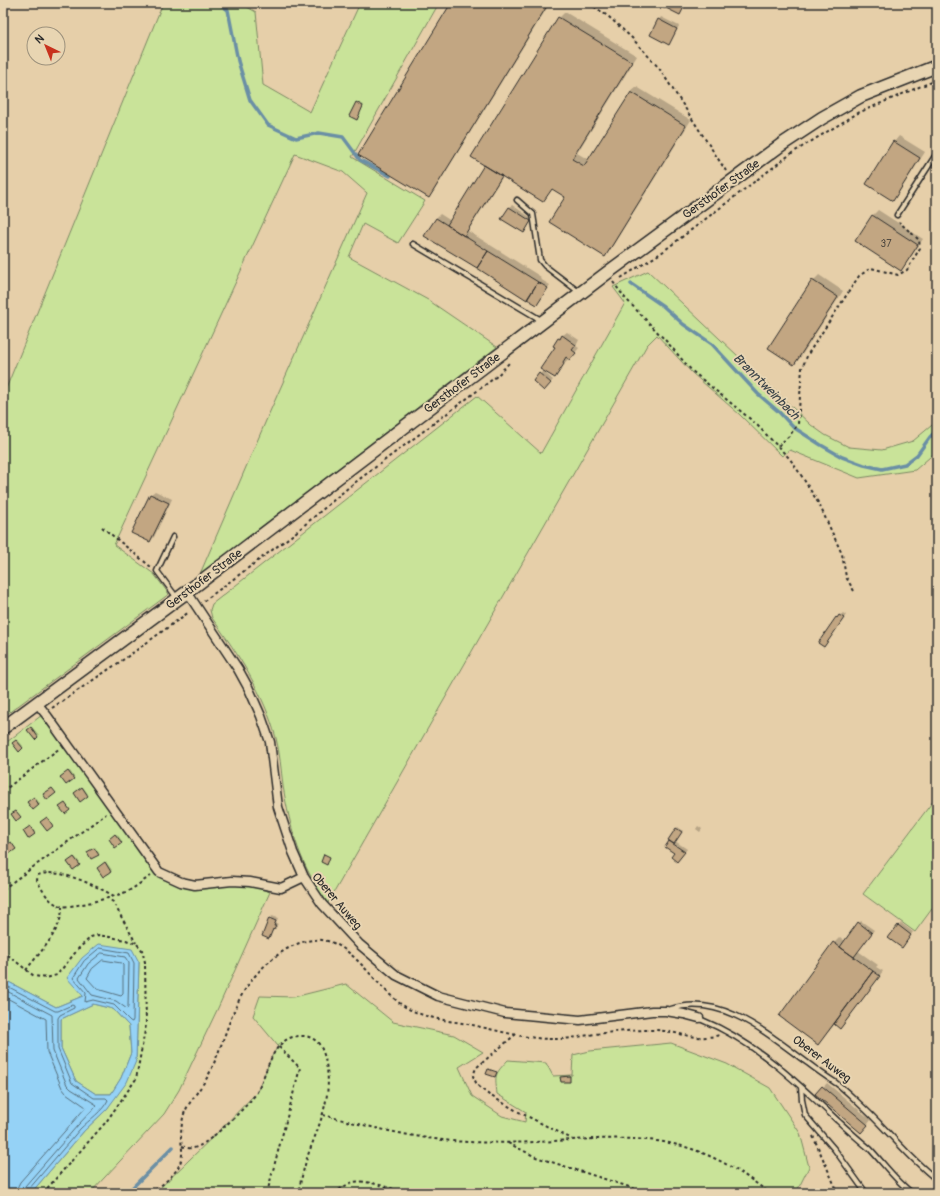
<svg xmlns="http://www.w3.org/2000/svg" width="940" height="1196" viewBox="0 0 940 1196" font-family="Pangolin,sans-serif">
  <rect width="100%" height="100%" fill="#e6cfa9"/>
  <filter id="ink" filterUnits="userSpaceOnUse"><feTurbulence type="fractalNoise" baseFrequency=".025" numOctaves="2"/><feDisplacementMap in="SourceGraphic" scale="8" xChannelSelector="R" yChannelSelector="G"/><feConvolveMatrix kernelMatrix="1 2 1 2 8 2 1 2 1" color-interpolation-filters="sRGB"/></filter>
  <g filter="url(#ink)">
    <path fill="#c9e399" stroke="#7a8762" d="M163,3H240L256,12L263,85L310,112L360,3H439L352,157L425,201L398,243L363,224L349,257L428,300L497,347L200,574L268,416L367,193L343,172L295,154L114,545L154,574L169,594L3,717V396Z
      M648,271L811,425L825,435L849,447L882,450L913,441L937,421V451L915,470L859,478L790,450L782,456L739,414L692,373L657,335L647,345L328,903C301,868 290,829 283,786C281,770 280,753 276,738C264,694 239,655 212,618L210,610L212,604L477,396L541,453L625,303L613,287Z
      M42,715L157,872L180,884H233L252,886L270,892L218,1008L179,1090L164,1114L90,1193H31L84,1131L107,1109L136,1061L139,962L83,996L56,1007L3,979V745Z
      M937,796V902L915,932L863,894Z
      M346,984L393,1022L454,1035L483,1052L459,1067L472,1096L502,1116L525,1122L526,1112L497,1094C495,1074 494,1075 508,1060L546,1063L553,1076L572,1075L573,1055L590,1051L671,1043L727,1064L770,1088L800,1133L809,1167L796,1193H155L222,1128L257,1092L272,1056L278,1046L253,1016L260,996L294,997Z
      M93,1004L113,1009L129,1026L131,1053L121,1078L111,1094H96L76,1081L61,1048V1019Z"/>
    <path fill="#95d2f6" stroke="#6b8fa5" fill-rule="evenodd" d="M99,944L132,949L139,962L136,1061L127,1082L107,1109L84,1131L31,1193H3V979L56,1007L83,996L67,978L82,958ZM93,1004L113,1009L129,1026L131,1053L121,1078L111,1094H96L76,1081L61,1048V1019Z"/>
    <path fill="#0003" d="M452,3H550L434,191L428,197Z
      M565,12L637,56L577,153L589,160L631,92L637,87L691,120L610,250L604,256L566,196L553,188L543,201L503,176L468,231L541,277L540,279L550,285L537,303L436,218L440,214L451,221L485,165L472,157L559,18Z
      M661,17L679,26L669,44L659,20Z
      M357,102L364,105L357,118L356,103Z
      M899,136L925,152L898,194L893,199L894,142Z
      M512,205L533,219L524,232L509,208Z
      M878,210L923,239L906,264L901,270L873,215Z
      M819,275L843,291L800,358L794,364L813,281Z
      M567,332L579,340L576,346L579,348L570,359L569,358L554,377L556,347L554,345L559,338Z
      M543,371L553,380L544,390L534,381Z
      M155,491L172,499L154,537L150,541V495Z
      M843,613L846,615L824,646L837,618Z
      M32,727L39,735L35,738L29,730Z
      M18,740L23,746L19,750L14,743Z
      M70,771L74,777L66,784L61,777Z
      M83,787L88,794L80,800L75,794Z
      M35,797L40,804L33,808L29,801Z
      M48,817L53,824L47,829L42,822Z
      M31,826L35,832L34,833L25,830Z
      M698,826L702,829L700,832L696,829Z
      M3,827L7,832L3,835Z
      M678,827L683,831L675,841L687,849L680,858L675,853L670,842L671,841L669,840Z
      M117,834L122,841L115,846L110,839Z
      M95,847L99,853L98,854L89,852Z
      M75,857L80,863L73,868L69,862Z
      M106,862L112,870L103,876L99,867Z
      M272,916L278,918L276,923L278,924L268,938L270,919Z
      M861,921L874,930L858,951L878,965L876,967L883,971L844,1024L840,1028L835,1024L818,1044L834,943L840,937L845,941Z
      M901,923L913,932L904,944L890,937Z
      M827,1083L871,1120L865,1128L817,1094Z"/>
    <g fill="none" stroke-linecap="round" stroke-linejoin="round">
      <path stroke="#556e7c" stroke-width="1" d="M100,948L129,953L134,963L133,1020L132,1022L130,1021L114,1005L93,1000L85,1002L86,993L73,978L84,961Z
        M102,953L125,957L129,963L128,1007L127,1009L116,1001L92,995L79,978L88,964Z
        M103,960L121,963L123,965V994L121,996L97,989L87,978L92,969Z
        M3,984L55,1011H58L72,1005L74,1006V1008L60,1015L58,1018V1049L72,1083L94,1098H106L108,1100C103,1111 89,1120 80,1129C63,1149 46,1169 29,1189L28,1193
        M3,989L52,1015L53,1051L67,1085L71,1089L97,1105L78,1125L25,1186L23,1193
        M3,996L46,1019L47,1052L62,1088L66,1093L86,1107L20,1182L17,1188V1193"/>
      <path stroke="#6b8fa5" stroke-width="3.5" d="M219,3L228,10L238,61L250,100L268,125L296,138L319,133L343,137L360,160L390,176
        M631,284L663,306L683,324L712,344L758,394L779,412L793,427L821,445L842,457L864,465L882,469L905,464L917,455L930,437L937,430
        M127,1193L173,1147"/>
    </g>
    <path fill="#c2a682" stroke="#2b2b2b" d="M451,3H543L547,6L429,198L358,155Z
      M656,3H686L680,15Z
      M558,17L632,62L572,159L584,166L631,92L686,126L605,257L549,222L565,197L552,189L543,202L471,157Z
      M658,19L677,29L669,45L650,35Z
      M356,102L363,106L357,120L349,116Z
      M893,141L920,158L893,201L866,184Z
      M484,165L502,176L464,236L447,225Z
      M509,207L531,221L524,233L501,219Z
      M872,215L918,245L901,271L855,241Z
      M436,218L488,251L477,268L424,236Z
      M488,251L538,282L527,300L477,268Z
      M812,280L838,297L794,365L768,348Z
      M538,282L548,288L537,305L527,299Z
      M562,335L576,345L572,350L576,353L570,360L566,357L563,362L564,364L555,378L540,369L555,347L553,346L558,338L560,339Z
      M539,373L551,383L544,391L533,381Z
      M150,494L169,503L150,542L131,533Z
      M839,615L844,618L824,647L818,643L836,617L837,618Z
      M31,727L38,737L35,740L27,730Z
      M16,740L23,748L19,752L12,743Z
      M68,771L74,779L66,785L60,777Z
      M82,787L88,796L80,802L74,793Z
      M52,788L56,793L47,800L43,794Z
      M34,797L39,805L33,810L27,802Z
      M65,803L70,810L65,814L59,807Z
      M16,811L21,817L16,821L11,814Z
      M47,817L53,826L47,831L40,822Z
      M30,826L35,834L28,839L23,831Z
      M676,828L682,832L674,844L668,840Z
      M115,834L122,843L115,848L109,839Z
      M669,841L685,852L677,862L671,857L674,853L665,847Z
      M11,842L16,849L9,854L4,846Z
      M94,848L99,855L91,859L87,852Z
      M324,854L330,857L327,865L321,862Z
      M74,857L80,865L73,870L67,862Z
      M105,862L111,872L103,877L97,868Z
      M269,918L276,921L274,926H276L274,930L273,929L269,939L262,936Z
      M858,922L872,933L854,957L840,947Z
      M898,925L911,935L902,948L888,938Z
      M833,942L873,971L818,1045L779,1016Z
      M873,971L880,976L840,1029L834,1024Z
      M488,1069L497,1072L495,1077L486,1074Z
      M570,1076V1082H561L560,1077Z
      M822,1086L868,1125L861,1133L815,1094Z"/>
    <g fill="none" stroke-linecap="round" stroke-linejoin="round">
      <defs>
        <path id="service" d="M517,200L533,214L540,260L545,266L579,292
          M897,215L937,153
          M413,244L541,320
          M173,537L157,571L177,598
          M671,1009C723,993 770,1036 809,1064C818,1071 827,1077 836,1083C847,1091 856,1101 866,1110C890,1133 910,1159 937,1180
          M702,1020C754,1041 797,1082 838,1121C848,1130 859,1140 870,1149C884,1164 896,1181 912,1193
          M801,1087L802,1100L805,1115L835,1150L866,1193"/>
        <path id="minor" d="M187,592L238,669L249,689L261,716L270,742L278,807L293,852L304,877L322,904L359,944L396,975L438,996L505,1013L580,1020L652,1011H666L684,1014L699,1018
          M37,703L48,717L159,872L181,882L195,885L232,881L250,882L281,888L304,877"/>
        <path id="secondary" d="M3,728L187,592L607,273L781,145L822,118L861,96L937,66"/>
      </defs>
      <use href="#service" stroke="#2b2b2b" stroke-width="7"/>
      <use href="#minor" stroke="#2b2b2b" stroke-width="11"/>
      <use href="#secondary" stroke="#2b2b2b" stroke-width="15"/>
      <path stroke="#2b2b2b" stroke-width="2" stroke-dasharray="3 3" stroke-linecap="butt" d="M589,3L609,17L632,38L659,68L726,171
        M621,278L661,253L792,153L858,113L919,87L937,80
        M613,282L625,298L667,342L692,371L755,423L790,459L801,475L819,504L842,554L846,577L854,591
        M778,446L790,435L798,424L802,368L808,354L859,276L871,268L898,275L907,270L920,248L919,240L899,222
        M102,527L151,567
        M204,601L295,533L349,487L497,376L509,363
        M52,708L127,657L189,612
        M3,791L60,748
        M3,889L106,814
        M114,896C96,886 59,867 38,875L37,880C42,890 49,903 61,906C70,909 122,895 130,890C137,886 144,880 151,876
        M106,897L113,902L136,943
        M3,951L34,976L46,978L57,975L79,948L91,937L98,935L126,940L137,944L142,950L145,962L146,1025L136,1079L106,1122L43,1193
        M26,970C40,952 62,931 62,907
        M516,1034L476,1068L473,1076L477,1085L489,1095L517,1111L572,1139
        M323,1115C371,1127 419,1140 469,1142C497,1143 526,1143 554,1141C592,1139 632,1136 669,1143C706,1150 740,1170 769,1193
        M813,1136L838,1193
        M508,1143L536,1157L648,1193
        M182,1146C189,1149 193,1149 199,1146C211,1141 250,1104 257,1092C268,1072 272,1034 303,1036C309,1036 315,1039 319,1044C323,1050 325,1057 326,1064C333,1096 319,1125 308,1155C304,1167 301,1180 298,1193
        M152,1193C161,1185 176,1175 180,1163C184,1154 181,1145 181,1137C181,1129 182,1121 184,1114C190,1099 203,1087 210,1072C230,1030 232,993 270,961C284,949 303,938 322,940C357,944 380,997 413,1011C430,1019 450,1021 468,1024C495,1030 530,1040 557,1039C570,1039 583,1036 595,1034C614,1032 633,1030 652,1030C676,1030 694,1042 719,1035
        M267,1193L300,1068L278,1046
        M334,1193C340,1189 346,1185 353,1182C365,1179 393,1189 406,1193"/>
      <use href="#service" stroke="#e8d5b2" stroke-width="4"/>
      <use href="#minor" stroke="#e8d5b2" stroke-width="8"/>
      <use href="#secondary" stroke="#e8d5b2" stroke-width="12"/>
    </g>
  </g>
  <g text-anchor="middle" stroke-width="4" stroke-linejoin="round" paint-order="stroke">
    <g font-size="10" fill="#514a41">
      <text x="886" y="247">37</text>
    </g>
    <g font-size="12" fill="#2b2b2b" stroke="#e8d5b2">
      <text transform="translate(721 189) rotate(-36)" y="4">Gersthofer Straße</text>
      <text transform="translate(462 383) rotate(-37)" y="4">Gersthofer Straße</text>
      <text transform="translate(204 579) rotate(-37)" y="4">Gersthofer Straße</text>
      <text transform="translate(337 901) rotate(50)" y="4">Oberer Auweg</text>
      <text transform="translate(822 1059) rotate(37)" y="4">Oberer Auweg</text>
    </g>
    <g font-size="13" font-style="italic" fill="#3b4449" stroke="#e8d5b2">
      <text transform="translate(767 386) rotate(45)" y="5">Branntweinbach</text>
    </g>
  </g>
  <rect width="940" height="1196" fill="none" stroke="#e8d5b2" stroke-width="16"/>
  <rect x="8" y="8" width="924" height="1180" fill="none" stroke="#2b2b2b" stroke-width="1.5" filter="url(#ink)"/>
  <g transform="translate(46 46) rotate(317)"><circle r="19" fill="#e8d5b2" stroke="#9c917c"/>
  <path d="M0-3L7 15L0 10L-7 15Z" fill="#c8321e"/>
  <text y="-6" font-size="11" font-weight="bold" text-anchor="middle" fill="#2b2b2b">N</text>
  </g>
</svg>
